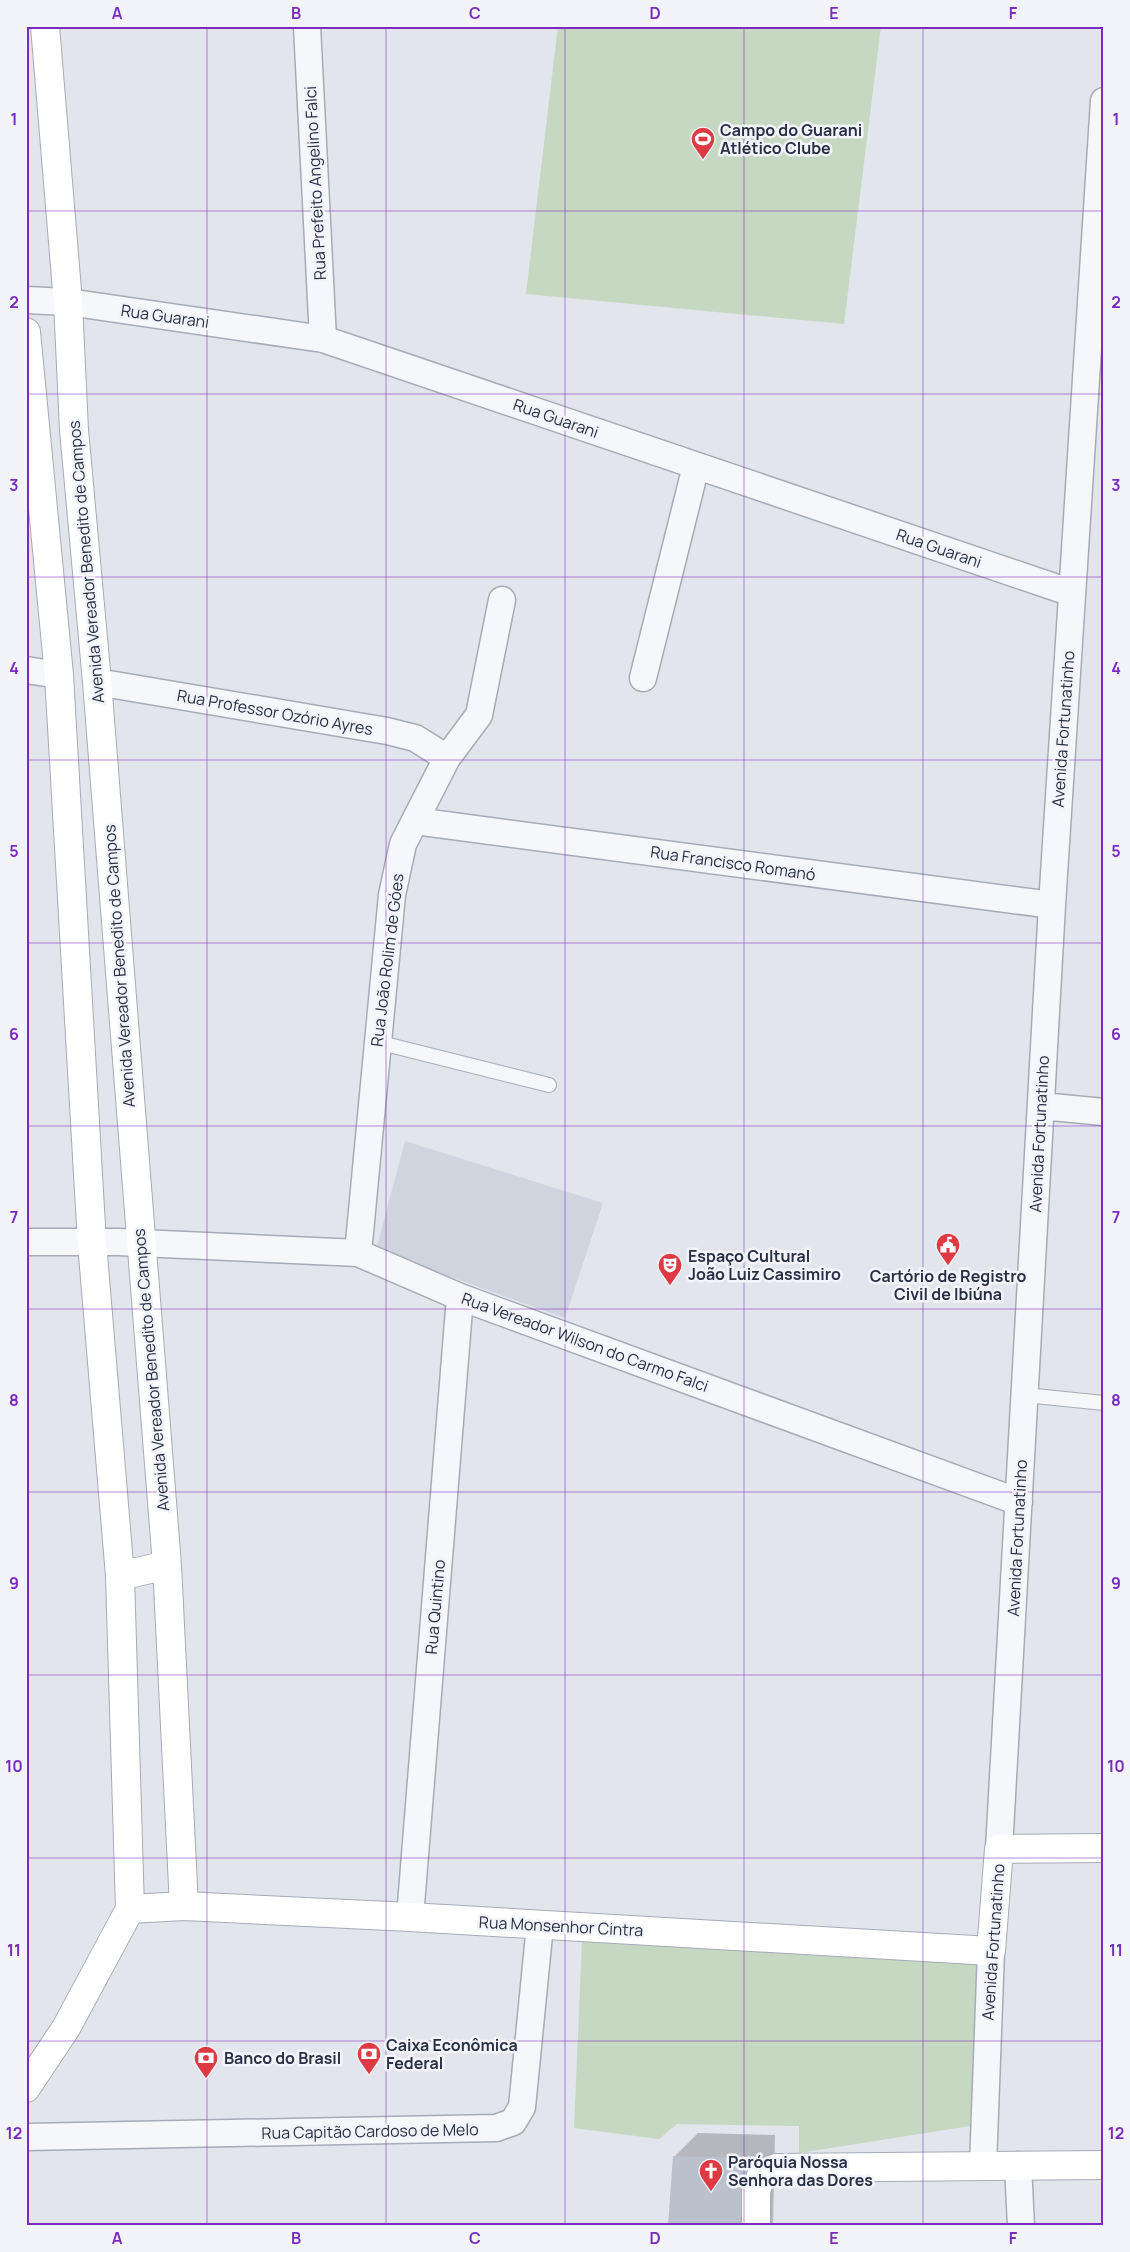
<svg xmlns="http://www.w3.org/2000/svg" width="1130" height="2252" viewBox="0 0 1130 2252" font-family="Manrope,sans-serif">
  <rect width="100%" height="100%" fill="#e2e5ec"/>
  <path fill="#d0d4de" d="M405,1141L603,1203L565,1318L376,1250Z"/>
  <path fill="#c6d7c2" d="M558,26H881L844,324L526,294Z
    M582,1942L981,1958L970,2126L799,2153V2126L677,2124L659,2139L574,2128Z"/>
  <path fill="#0003" d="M698,2133L775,2135L773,2226H670L674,2157Z"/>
  <path fill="#bbc0cd" d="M673,2156L752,2158L750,2226H668Z"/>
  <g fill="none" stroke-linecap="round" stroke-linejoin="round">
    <defs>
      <path id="lane" d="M377,1042L549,1085
        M1025,1395L1104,1403"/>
      <path id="street" d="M307,26L323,339
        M26,300L68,302L323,339L1072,593
        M26,670L59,675
        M643,678L696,466
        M97,682L387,731L415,738L447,758
        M415,821L1052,905
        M1041,1106L1104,1112
        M26,1242H118L358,1253L460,1297L1019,1502
        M358,1253L392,895L403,844L447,758L479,715L502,600
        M999,1849L1052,905L1104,101
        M410,1917L460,1297
        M26,2137L496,2128L513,2122L522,2107L540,1925
        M1018,2165L1021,2226
        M983,2166L991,1951"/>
      <path id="secondary" d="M45,26L68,302L74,430L97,682L167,1565L184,1906
        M26,332L59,675L92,1243L120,1576L130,1909
        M120,1576L167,1565
        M130,1909L184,1906L410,1917L991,1951L999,1849L1104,1848
        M26,2088L66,2028L130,1909
        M756,2226V2191L761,2176L776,2168L1104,2165"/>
    </defs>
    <use href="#lane" stroke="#a6abb7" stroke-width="16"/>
    <use href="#street" stroke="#a6abb7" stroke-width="29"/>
    <use href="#secondary" stroke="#a6abb7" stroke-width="30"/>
    <use href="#lane" stroke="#f5f7fa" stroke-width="14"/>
    <use href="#street" stroke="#f5f7fa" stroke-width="26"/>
    <use href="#secondary" stroke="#fff" stroke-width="28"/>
  </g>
  <path fill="none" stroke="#7b2cbf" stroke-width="1" stroke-opacity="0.55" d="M207,26V2226M386,26V2226M565,26V2226M744,26V2226M923,26V2226M26,211H1104M26,394H1104M26,577H1104M26,760H1104M26,943H1104M26,1126H1104M26,1309H1104M26,1492H1104M26,1675H1104M26,1858H1104M26,2041H1104"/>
  <defs>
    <symbol id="stadium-pin" viewBox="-11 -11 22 30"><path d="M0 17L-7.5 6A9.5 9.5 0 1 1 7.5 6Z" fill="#de3a44" stroke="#f2f4f9"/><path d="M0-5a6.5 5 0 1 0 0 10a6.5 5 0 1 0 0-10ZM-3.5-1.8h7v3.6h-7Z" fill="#fff"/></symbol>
    <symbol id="civic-pin" viewBox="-11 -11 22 30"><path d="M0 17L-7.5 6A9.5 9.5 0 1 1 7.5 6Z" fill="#de3a44" stroke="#f2f4f9"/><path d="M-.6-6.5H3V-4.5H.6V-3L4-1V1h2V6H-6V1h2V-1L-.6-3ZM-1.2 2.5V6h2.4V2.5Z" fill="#fff"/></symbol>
    <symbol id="theatre-pin" viewBox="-11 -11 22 30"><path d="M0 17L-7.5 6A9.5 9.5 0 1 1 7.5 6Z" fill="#de3a44" stroke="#f2f4f9"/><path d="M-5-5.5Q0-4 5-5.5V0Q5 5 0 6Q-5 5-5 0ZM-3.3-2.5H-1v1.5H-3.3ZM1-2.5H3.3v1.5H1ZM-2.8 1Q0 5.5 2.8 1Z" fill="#fff"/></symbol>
    <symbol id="bank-pin" viewBox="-11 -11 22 30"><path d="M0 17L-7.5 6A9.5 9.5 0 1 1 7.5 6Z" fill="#de3a44" stroke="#f2f4f9"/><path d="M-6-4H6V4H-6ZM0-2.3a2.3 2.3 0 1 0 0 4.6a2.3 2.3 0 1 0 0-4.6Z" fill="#fff"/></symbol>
    <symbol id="church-pin" viewBox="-11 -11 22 30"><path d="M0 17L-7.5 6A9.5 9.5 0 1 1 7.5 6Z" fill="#de3a44" stroke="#f2f4f9"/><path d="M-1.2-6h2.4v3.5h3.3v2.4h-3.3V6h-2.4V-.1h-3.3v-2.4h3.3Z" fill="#fff"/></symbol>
  </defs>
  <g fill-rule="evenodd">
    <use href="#stadium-pin" x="689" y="125" width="28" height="38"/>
    <use href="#civic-pin" x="934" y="1231" width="28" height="38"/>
    <use href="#theatre-pin" x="656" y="1251" width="28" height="38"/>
    <use href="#bank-pin" x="355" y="2040" width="28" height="38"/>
    <use href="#bank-pin" x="192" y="2044" width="28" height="38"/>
    <use href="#church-pin" x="697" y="2157" width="28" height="38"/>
  </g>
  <g text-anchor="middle" stroke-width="5" stroke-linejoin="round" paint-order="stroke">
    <g font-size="16" font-weight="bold" fill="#283046" stroke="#f2f4f9" text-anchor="start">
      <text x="720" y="136">Campo do Guarani<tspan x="720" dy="18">Atlético Clube</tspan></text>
      <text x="688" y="1262">Espaço Cultural<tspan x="688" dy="18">João Luiz Cassimiro</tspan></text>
      <text x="948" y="1282" text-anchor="middle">Cartório de Registro<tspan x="948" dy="18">Civil de Ibiúna</tspan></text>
      <text x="386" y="2051">Caixa Econômica<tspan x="386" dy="18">Federal</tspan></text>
      <text x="224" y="2064">Banco do Brasil</text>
      <text x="728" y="2168">Paróquia Nossa<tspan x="728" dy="18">Senhora das Dores</tspan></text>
    </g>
    <g font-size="16" fill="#283046" stroke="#f2f4f9">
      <text transform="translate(315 183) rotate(-93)" y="6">Rua Prefeito Angelino Falci</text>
      <text transform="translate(165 316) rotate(8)" y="6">Rua Guarani</text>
      <text transform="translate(556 418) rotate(19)" y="6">Rua Guarani</text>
      <text transform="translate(939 548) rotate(19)" y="6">Rua Guarani</text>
      <text transform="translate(86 562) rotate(-95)" y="6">Avenida Vereador Benedito de Campos</text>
      <text transform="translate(275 712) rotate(10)" y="6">Rua Professor Ozório Ayres</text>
      <text transform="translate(1063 729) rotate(-86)" y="6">Avenida Fortunatinho</text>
      <text transform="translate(733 863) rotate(8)" y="6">Rua Francisco Romanó</text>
      <text transform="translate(387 960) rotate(-83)" y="6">Rua João Rolim de Góes</text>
      <text transform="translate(119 966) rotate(-94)" y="6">Avenida Vereador Benedito de Campos</text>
      <text transform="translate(1039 1134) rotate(-87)" y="6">Avenida Fortunatinho</text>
      <text transform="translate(585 1342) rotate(20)" y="6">Rua Vereador Wilson do Carmo Falci</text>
      <text transform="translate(151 1370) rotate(-95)" y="6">Avenida Vereador Benedito de Campos</text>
      <text transform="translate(1017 1538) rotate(-87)" y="6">Avenida Fortunatinho</text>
      <text transform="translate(435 1607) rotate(-85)" y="6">Rua Quintino</text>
      <text transform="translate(561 1926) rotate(3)" y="6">Rua Monsenhor Cintra</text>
      <text transform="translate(993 1942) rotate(-86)" y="6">Avenida Fortunatinho</text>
      <text transform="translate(370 2131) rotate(-1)" y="6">Rua Capitão Cardoso de Melo</text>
    </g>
  </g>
  <rect width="1130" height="2252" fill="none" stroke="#f2f4f9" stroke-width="55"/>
  <rect x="28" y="28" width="1074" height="2196" fill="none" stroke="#7b2cbf" stroke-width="2"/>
  <g font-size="16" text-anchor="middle" font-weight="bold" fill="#7b2cbf">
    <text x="117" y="19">A</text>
    <text x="296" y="19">B</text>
    <text x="475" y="19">C</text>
    <text x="655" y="19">D</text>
    <text x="834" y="19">E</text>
    <text x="1013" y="19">F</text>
    <text x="14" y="125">1</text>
    <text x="1116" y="125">1</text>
    <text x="14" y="308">2</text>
    <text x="1116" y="308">2</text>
    <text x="14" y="491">3</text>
    <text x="1116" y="491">3</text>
    <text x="14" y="674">4</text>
    <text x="1116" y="674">4</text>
    <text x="14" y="857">5</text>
    <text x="1116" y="857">5</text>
    <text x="14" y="1040">6</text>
    <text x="1116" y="1040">6</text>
    <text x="14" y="1223">7</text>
    <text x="1116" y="1223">7</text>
    <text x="14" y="1406">8</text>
    <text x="1116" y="1406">8</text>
    <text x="14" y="1589">9</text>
    <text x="1116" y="1589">9</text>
    <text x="14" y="1772">10</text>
    <text x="1116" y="1772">10</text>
    <text x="14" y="1956">11</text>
    <text x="1116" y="1956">11</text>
    <text x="14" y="2139">12</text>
    <text x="1116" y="2139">12</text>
    <text x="117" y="2244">A</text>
    <text x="296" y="2244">B</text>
    <text x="475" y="2244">C</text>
    <text x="655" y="2244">D</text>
    <text x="834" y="2244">E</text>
    <text x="1013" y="2244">F</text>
  </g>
</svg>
